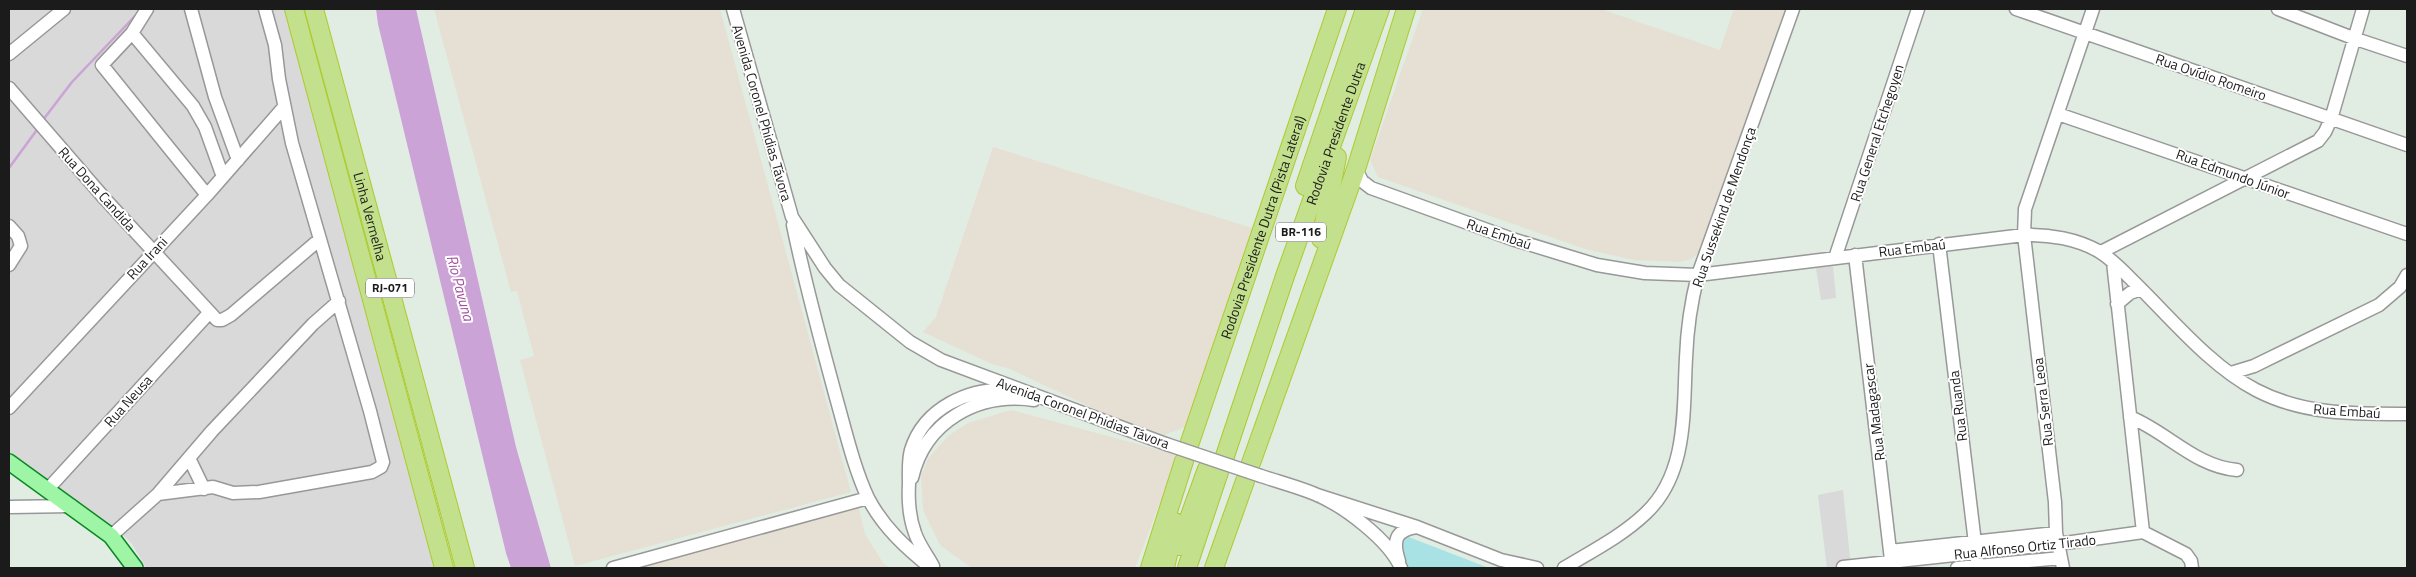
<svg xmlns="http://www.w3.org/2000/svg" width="2416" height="577" viewBox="0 0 2416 577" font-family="'Titillium Web',sans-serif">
  <rect width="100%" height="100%" fill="#e1ece3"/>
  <path fill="#d8d9d8" d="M9,9H290L440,568H146L132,544L116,528L9,455Z
    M1833,266L1836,298L1821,300L1816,268Z
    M1843,490L1851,568H1827L1818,495Z"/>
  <path fill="#e5e0d3" d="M434,9H720L851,492L575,566L520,360L534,356L517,291L511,292Z
    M1423,9H1601L1720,50L1734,9H1785L1699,253L1691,259L1680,262L1634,260L1585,249L1378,177L1370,160Z
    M993,147L1255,229L1188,426L1164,435L1107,415L1010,369L992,364L923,332L936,317Z
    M1011,410L1178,455L1135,568H972L940,545L923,510L921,476L928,459L948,436L968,423Z
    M858,505L865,534L883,563L890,568H636Z"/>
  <path fill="#a9e2e4" d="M1406,536L1489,568H1405L1399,540Z"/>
  <path fill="#cba3d7" d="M376,9H416L516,447L551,568H511L506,553L378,24Z"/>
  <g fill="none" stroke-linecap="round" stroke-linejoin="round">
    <path stroke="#cba3d7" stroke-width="2.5" d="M43,120L72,82L135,16
      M9,168L39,127"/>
    <defs>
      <path id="minor" d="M147,9L132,33L102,65L207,195
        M191,9L215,97L238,160
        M733,9L792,217L825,268L839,285L910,342L941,360L1166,444
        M2016,9L2407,145
        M2278,9L2353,38L2407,56
        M132,33L193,106L205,127L223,177
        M9,54L64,9
        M9,88L105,199L217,320H222L231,315L320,239
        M2058,114L2407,234
        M1356,169L1362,181L1371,188L1512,239L1597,265L1645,273L1698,275L2024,235C2049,234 2078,239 2100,252C2113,260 2124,272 2134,282C2171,318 2210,366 2256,390C2304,415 2354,414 2407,414
        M793,225C805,284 821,342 837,401C846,433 854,468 868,498C883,527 906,548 931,568
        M9,226L18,236L21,246L9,265
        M1939,244L1978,568
        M2101,252L2318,141L2325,132L2331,119L2363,9
        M1855,255L1892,568
        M1835,258L1918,9
        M2113,262L2143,532
        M2117,304L2130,293L2141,289
        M2231,373L2254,366L2379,305L2400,287L2407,275
        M9,408L207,195L284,107
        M2130,417C2167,432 2196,467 2237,470
        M189,458L204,489
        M1261,476C1279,482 1298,487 1315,494C1344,506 1389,540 1401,568
        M912,478C925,421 978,392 1034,400
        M47,490L209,313
        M158,494L213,487L233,493L259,492L372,472L381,467L383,462L370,411L292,143L279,79L275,45L265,9
        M1317,495L1417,527L1501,560L1537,568
        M9,507L72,506
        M111,536L158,494L212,431L313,324L339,301
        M1890,551L2056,533
        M1399,561C1393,542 1394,530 1417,527
        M933,566C927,555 919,545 915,533C909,517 908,501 909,484C909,473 908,461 911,450C924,408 969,387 1011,390
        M1843,567L2058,544L2143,532L2186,554L2191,561L2192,568
        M613,568L868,498
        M1564,568C1592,551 1622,536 1646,513C1688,473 1683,411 1686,358C1687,330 1691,302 1698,275L1793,9
        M1957,568L2061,558
        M2063,568L2056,533L2055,502L2024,235L2025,209L2093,9"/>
      <path id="major" d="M9,462L111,536L135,568"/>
      <g id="highway">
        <path d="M294,9L444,568"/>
        <path id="s1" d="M314,9L465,568"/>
        <path d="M1305,186L1365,9"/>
        <path d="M1321,239L1337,157"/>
        <path id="s2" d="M1189,445L1337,9"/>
        <path id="s3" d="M1225,456L1285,276L1380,9"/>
        <path d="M1251,463L1356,169L1406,9"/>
        <path d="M1179,546L1207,469"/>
        <path d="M1150,568L1184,461"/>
        <path d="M1165,568L1175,522"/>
        <path d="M1187,568L1219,472"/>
        <path d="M1214,568L1245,481"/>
      </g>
    </defs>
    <use href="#minor" stroke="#989898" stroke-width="15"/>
    <use href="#major" stroke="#098922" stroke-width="18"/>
    <use href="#highway" stroke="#adca2e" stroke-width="20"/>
    <use href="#minor" stroke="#fff" stroke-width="12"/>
    <use href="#major" stroke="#9df5a5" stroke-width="15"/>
    <use href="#highway" stroke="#c3e08c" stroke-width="18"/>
    <defs>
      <path id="minor-bridge" d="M1166,444L1261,476"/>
    </defs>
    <use href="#minor-bridge" stroke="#989898" stroke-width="15" stroke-linecap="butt"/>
    <use href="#minor-bridge" stroke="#fff" stroke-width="12"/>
  </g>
  <g text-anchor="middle" stroke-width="4" stroke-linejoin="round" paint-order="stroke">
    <g fill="#fff" stroke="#5f5f5f" stroke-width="1">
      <rect x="1276" y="222.5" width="50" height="19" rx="4"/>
      <rect x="366" y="278.5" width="48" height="19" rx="4"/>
    </g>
    <g font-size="12" font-weight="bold" fill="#1b1b1b">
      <text x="1301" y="236">BR-116</text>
      <text x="390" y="292">RJ-071</text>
    </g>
    <g font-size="14" fill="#1b1b1b" stroke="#fff">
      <text transform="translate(2211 77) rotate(19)" y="5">Rua Ovídio Romeiro</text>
      <text transform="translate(762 113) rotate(74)" y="5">Avenida Coronel Phidias Távora</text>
      <text dy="5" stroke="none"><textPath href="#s3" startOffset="341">Rodovia Presidente Dutra</textPath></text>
      <text transform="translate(1877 133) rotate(-72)" y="5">Rua General Etchegoyen</text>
      <text transform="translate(2233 174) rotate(20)" y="5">Rua Edmundo Júnior</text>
      <text transform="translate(97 189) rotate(48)" y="5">Rua Dona Candida</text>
      <text transform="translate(1724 207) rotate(-71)" y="5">Rua Sussekind de Mendonça</text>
      <text dy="5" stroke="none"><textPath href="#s1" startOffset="215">Linha Vermelha</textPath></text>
      <text dy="5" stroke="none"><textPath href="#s2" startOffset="230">Rodovia Presidente Dutra (Pista Lateral)</textPath></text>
      <text transform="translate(1499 234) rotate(19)" y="5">Rua Embaú</text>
      <text transform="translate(1912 248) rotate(-7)" y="5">Rua Embaú</text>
      <text transform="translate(147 258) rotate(-47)" y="5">Rua Irani</text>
      <text transform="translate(128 401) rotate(-48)" y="5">Rua Neusa</text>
      <text transform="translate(2043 402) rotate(-97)" y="5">Rua Serra Leoa</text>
      <text transform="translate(1958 406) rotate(-97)" y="5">Rua Ruanda</text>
      <text transform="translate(2347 411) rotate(4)" y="5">Rua Embaú</text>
      <text transform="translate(1874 412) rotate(-97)" y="5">Rua Madagascar</text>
      <text transform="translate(1083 413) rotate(20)" y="5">Avenida Coronel Phidias Távora</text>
      <text transform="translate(2025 547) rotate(-6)" y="5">Rua Alfonso Ortiz Tirado</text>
    </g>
    <g font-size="15" font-style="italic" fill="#a44ea1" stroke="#fff">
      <text transform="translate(460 288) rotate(75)" y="5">Rio Pavuna</text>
    </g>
  </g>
  <rect width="2416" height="577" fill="none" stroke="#1b1b1b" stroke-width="20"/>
</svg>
